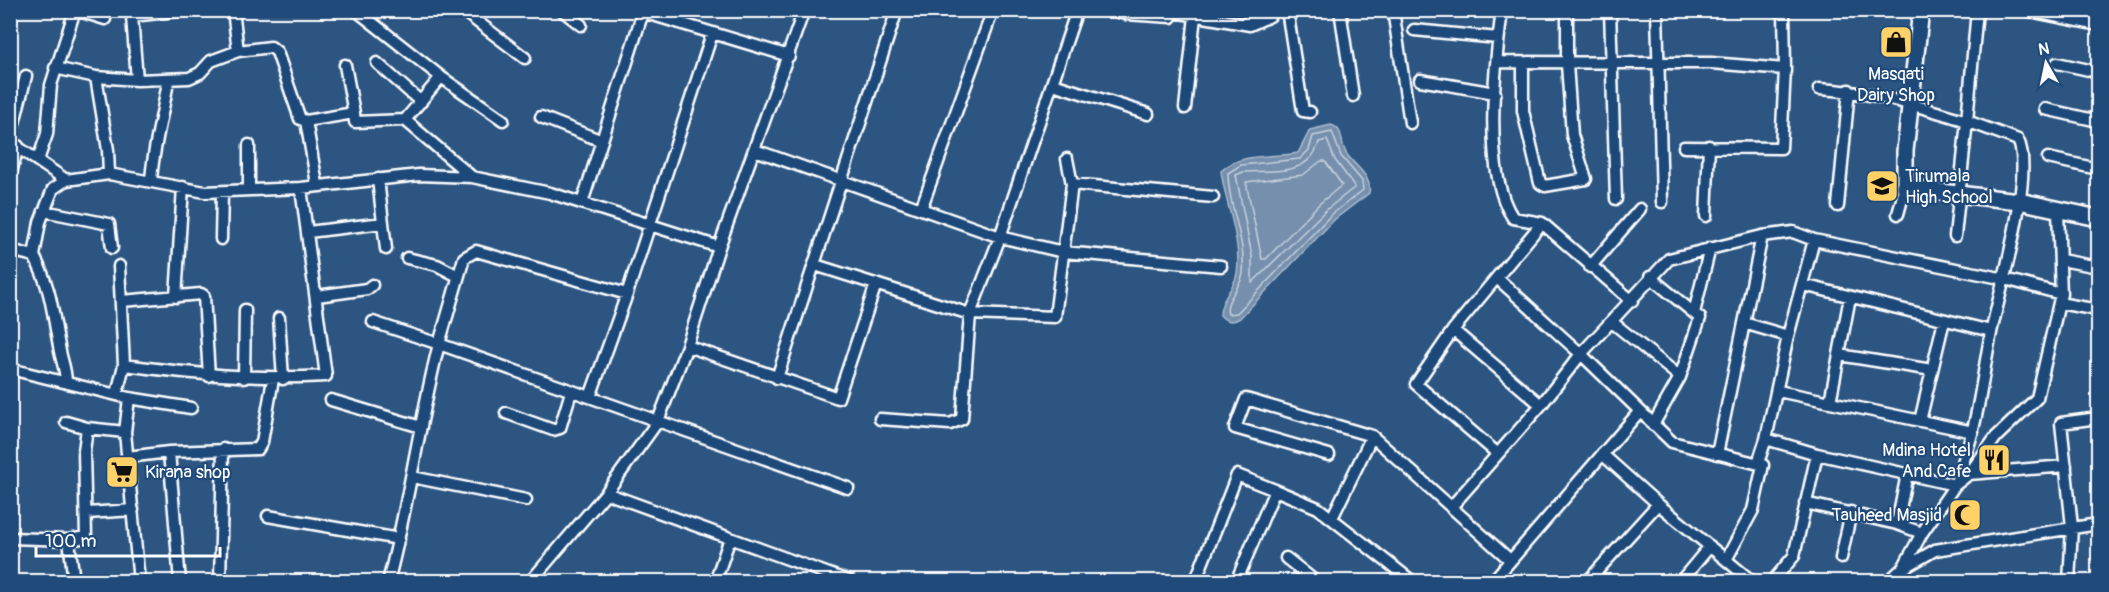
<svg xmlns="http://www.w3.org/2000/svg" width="2109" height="592" viewBox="0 0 2109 592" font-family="Pangolin,sans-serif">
  <rect width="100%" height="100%" fill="#2c5582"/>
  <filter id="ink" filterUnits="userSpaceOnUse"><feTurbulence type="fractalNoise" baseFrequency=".0167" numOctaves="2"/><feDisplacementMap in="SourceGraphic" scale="12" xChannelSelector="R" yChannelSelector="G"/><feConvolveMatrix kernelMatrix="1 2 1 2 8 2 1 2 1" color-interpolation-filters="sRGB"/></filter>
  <g filter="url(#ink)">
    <path fill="#748fad" stroke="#acbcce" stroke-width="1.5" d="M1331,125C1344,128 1340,143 1346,153C1354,166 1373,176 1369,193L1335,219L1240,318C1232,323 1226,322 1220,315C1220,299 1235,288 1237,273C1242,239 1225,204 1221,171C1241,152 1273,158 1298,153L1310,130Z"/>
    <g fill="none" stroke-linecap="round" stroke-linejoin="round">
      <path stroke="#c7d2de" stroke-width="1.5" d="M1332,132L1341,156L1362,181L1363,190L1331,215L1237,313L1228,314C1223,301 1242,287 1243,273C1246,238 1228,207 1228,173L1241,165L1300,159L1309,150L1313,136Z
        M1327,140L1335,160L1355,187L1326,210L1252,283V256L1236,175L1243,172C1273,170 1309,177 1319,142Z
        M1321,161H1325L1342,185L1319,204L1266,259H1262L1246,182L1303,175Z"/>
      <defs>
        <path id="street" d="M76,10L105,19
          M233,10L238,51
          M356,10L441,77L503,120
          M462,10L525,58
          M562,10L581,25
          M1112,10L1126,14L1171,17
          M1163,10L1250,25L1270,16L1272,10
          M1249,10L1250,25
          M1287,10L1303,111L1310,112
          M1340,10L1353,96
          M1393,10L1410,123
          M1502,10C1495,64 1482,173 1513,218L1542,223L1632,301
          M1610,10L1616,199
          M1657,10L1662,202
          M1784,10L1785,69
          M2025,10L2098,25
          M1414,30L1498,38
          M1497,62L1711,63L1785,69L1781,148L1684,147
          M377,63L421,102
          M1523,63V111L1540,183L1545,186L1586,179L1572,135L1567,64V10
          M2057,63L2098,72
          M345,65L354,113
          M55,68L96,77L137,80L132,16L185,10
          M96,77L108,150L109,174
          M137,80L189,78L200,73L211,61L238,51L271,47L277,52L300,119L306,121L317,184
          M1420,80L1495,93
          M1053,84L1148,114
          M1819,89C1870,91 1918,106 1967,121L1955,236
          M1185,108L1195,16
          M2045,109L2098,121
          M541,117L602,141
          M405,120L441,77
          M306,121L354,113L355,122L405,120L472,177
          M10,139L26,76
          M10,142L66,180
          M249,145V190
          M755,150L1000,237L1063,252L1221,266
          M2048,158L2098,169
          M38,160L47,134L51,85L75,10
          M10,177L18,146
          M378,179L386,249
          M151,181C153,147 163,115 168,81
          M1072,184L1213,197
          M582,203L643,12L789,56
          M1838,206L1849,90
          M921,209L993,10
          M44,211L109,224L112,248
          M1898,214L1905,188
          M1706,216L1709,146
          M308,232L383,223
          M221,239L222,192
          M10,250L34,256L40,222L53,189L66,180L109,174L205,192L301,188L419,175L472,177L550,193L719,247L804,10
          M34,256C52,290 52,310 59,346C61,360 66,368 66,383
          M407,258L437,265L458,276
          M2061,260L2098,267
          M815,265L970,314L1055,317L1072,184L1067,159
          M1590,267L1640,209
          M1650,277L1700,318L1680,377L1653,425
          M1498,279L1581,354L1672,442L1763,465L1753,510L1727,558
          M1803,285L1991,331
          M317,296L367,289L372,285
          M176,297L183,187
          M122,301L201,294L204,296L209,376
          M2059,303L2098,310
          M1694,313L1710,248
          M279,318L283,379
          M373,322L439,344L464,258L476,251L627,294
          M1612,322L1680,377
          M1744,323L1788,336
          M1453,330L1541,405
          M687,346L838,398L876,284
          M1839,355L1932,370
          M124,365C192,374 257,380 326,376L301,188
          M10,369L129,398L191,408
          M244,378L245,310
          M777,378L897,10
          M1778,391L1973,432
          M117,394L124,365L119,266
          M590,397L627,294L712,34
          M129,398L125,432L139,582
          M331,400L421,427
          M1830,402L1850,297
          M506,413L553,430L560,428L571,392
          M880,419L950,424L962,419L970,314L1000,237L1077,10
          M1920,421L1944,320
          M66,422L87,428L125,432
          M1766,439L1788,336L1814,240
          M169,452L180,582
          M1498,454L1416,384L1453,330L1542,223
          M1602,454L1658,504L1753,582
          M1717,454L1762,236
          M1817,454L1955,485C1961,468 1968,450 1972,433C1981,400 1984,366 1991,333C1999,293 2035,174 2018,140L1967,121L1977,10
          M1329,455L1235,428L1246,399L1372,436L1510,560
          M127,457L169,452L258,449L262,442L273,379
          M1758,463L1766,439L1817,454L1794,556L1772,582
          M1969,474L2066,466
          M412,477L526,500
          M606,493L851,582
          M1805,503L1897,524L1922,533
          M1452,506L1541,405L1581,354L1669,259L1762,236L1793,232L1814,240L2005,279L2061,294
          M87,513L133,510
          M268,516L399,539
          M1332,518L1372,436
          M1897,524L1907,474
          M10,538L69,540L86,537L84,451L87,428
          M69,540L74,582
          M1286,558L1316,582
          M1841,558L1851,512
          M1904,568L1935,550L2098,524
          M220,582L223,449
          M388,582C409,503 419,422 439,344L848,488
          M530,582L606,493L658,421L687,346L719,247
          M715,582L730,538
          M1195,582L1237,475L1275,490
          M1236,582L1275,490L1318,508L1413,582
          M1492,582L1639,412
          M1587,582L1658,504
          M1680,582L1710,546
          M1888,582L1903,568L1922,533L1955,485L1969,474L1996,437L2037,398L2061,294L2058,210
          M2069,582L2072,527L2061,423L2098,418"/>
        <path id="secondary" d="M1921,10L1905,151V188L2019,201L2098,218"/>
      </defs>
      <use href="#street" stroke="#fff" stroke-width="15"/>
      <use href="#secondary" stroke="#fff" stroke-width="20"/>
      <use href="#street" stroke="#1f4a7a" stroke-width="10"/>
      <use href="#secondary" stroke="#1f4a7a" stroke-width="15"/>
    </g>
  </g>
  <defs>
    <symbol id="shop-square" viewBox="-11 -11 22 22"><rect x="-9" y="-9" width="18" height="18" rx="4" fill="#ffd166" stroke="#1f4a7a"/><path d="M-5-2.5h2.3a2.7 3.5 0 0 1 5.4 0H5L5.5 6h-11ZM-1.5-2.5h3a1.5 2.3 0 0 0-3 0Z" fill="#111"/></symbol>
    <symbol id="school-square" viewBox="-11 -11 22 22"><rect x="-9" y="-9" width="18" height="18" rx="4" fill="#ffd166" stroke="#1f4a7a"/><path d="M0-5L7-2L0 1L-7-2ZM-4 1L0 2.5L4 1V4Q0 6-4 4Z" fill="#111"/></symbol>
    <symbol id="restaurant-square" viewBox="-11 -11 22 22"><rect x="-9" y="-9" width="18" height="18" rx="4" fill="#ffd166" stroke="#1f4a7a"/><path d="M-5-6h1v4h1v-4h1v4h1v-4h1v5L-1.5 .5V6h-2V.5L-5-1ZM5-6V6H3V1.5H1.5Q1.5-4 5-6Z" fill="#111"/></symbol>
    <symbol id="supermarket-square" viewBox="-11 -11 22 22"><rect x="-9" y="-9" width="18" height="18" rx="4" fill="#ffd166" stroke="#1f4a7a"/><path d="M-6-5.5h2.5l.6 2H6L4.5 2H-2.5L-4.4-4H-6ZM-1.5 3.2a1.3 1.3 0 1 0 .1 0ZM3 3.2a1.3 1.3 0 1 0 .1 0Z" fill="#111"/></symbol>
    <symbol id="mosque-square" viewBox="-11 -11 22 22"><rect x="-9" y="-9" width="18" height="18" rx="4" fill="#ffd166" stroke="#1f4a7a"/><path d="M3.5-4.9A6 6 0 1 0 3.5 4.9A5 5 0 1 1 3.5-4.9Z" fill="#111"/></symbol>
  </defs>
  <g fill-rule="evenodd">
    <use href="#shop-square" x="1877" y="23" width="38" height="38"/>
    <use href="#school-square" x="1863" y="167" width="38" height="38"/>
    <use href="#restaurant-square" x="1975" y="441" width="38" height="38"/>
    <use href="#supermarket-square" x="103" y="453" width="38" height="38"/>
    <use href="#mosque-square" x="1946" y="496" width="38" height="38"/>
  </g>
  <g text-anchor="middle" stroke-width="4.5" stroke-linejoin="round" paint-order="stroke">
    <g font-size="18" fill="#fff" stroke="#1f4a7a" text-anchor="start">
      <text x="1896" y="80" text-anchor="middle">Masqati<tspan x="1896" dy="21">Dairy Shop</tspan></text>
      <text x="1905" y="182">Tirumala<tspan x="1905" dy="21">High School</tspan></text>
      <text x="1971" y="456" text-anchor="end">Mdina Hotel<tspan x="1971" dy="21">And Cafe</tspan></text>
      <text x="145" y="478">Kirana shop</text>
      <text x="1942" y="521" text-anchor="end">Tauheed Masjid</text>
    </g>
  </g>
  <rect width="2109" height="592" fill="none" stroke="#1f4a7a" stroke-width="36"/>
  <rect x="18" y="18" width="2073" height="556" fill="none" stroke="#fff" stroke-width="2" filter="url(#ink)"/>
  <g transform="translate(2046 63) rotate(351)" stroke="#1f4a7a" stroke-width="4.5" paint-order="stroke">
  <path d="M0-4.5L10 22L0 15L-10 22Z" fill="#ffffff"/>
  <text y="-9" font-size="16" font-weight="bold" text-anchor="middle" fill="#ffffff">N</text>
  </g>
  <path d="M36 547v9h184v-9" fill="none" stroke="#ffffff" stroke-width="3"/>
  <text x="45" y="547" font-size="18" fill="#ffffff" stroke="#1f4a7a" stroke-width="4.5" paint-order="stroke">100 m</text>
</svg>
